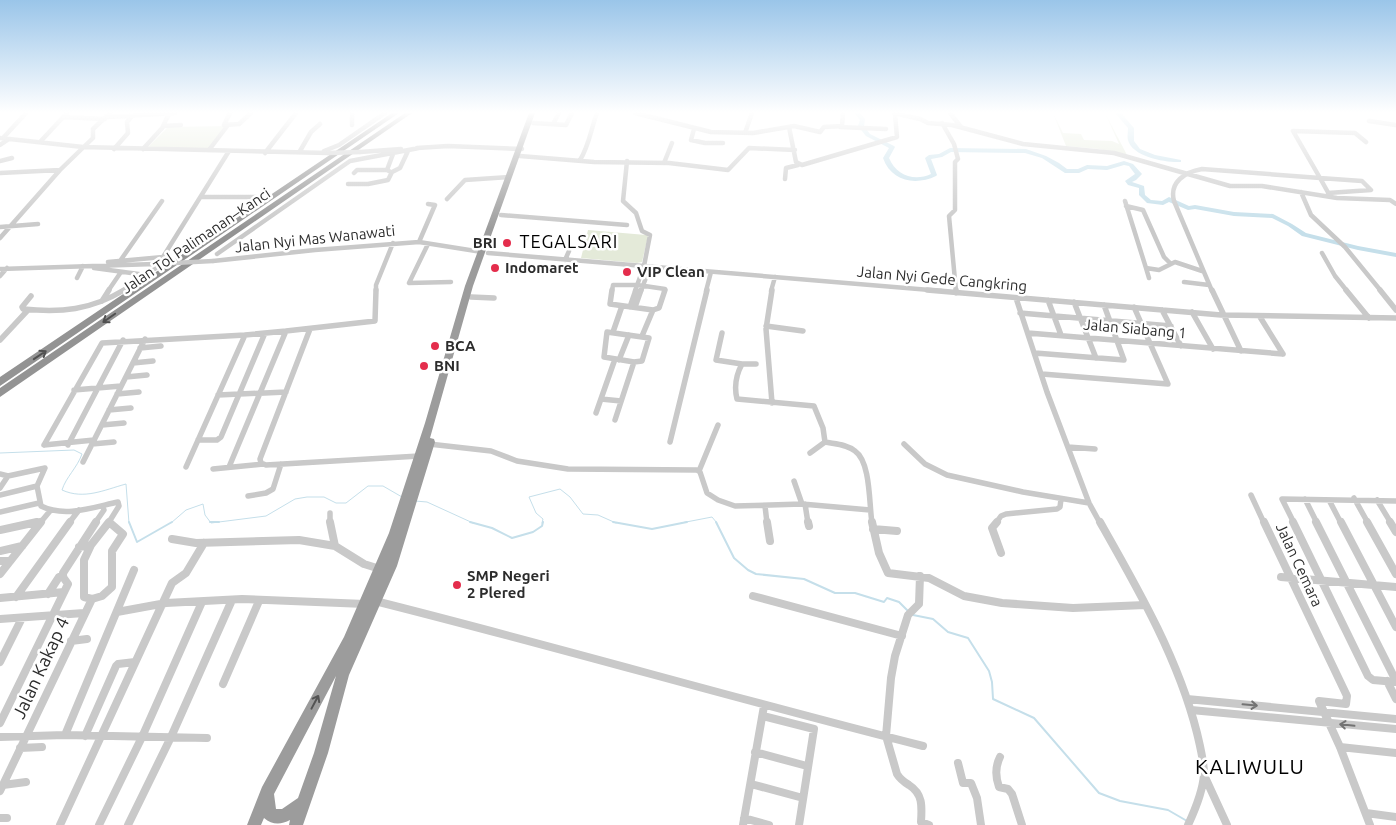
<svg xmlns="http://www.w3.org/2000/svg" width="1396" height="825" viewBox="0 0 1396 825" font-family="Ubuntu,sans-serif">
  <rect width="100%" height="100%" fill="#fff"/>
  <path fill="#e4ead9" d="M1053,113L1063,133L1081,134L1084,140L1112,141L1119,144L1105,113L1127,155L1099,149L1066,146Z
    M227,126L209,149L147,148L168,127Z
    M588,230L646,235L648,236L642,262L637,263L581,258Z"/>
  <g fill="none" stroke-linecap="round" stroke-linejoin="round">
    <path stroke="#c5dfea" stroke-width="1" d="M0,453L74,450L82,454C77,468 66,477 62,490C84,500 104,490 126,484L129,523
      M415,501L427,502L473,523
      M171,523L186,510L203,504L205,515L211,523L266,516L295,499L307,497H324L336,503H346L368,486H383L402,497
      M542,523L543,519L536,513L529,497L560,489L570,497L583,514L598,515L616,523
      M681,523L712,517L717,523"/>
    <path stroke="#c5dfea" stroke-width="2" d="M129,522L137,542L172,522
      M210,522H219
      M470,522L492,528L512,538L533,532L542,526L543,522
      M613,522L652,529L687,522
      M716,522L734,558L748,570L756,574L804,579L835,593H855L884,602L887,598L899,602L908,611
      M913,615L933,619L948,632L968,638L989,671L992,682L993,699L1034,718L1099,793L1120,801L1168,810L1187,821"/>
    <path fill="#c5dfea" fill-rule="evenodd" d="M854,113H860L865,119L864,126L870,134L894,146L895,147L889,158C896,175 914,182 931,174L925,158L929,155L939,154L950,148L1026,149L1046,156L1059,163L1067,169H1078L1087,165L1107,166L1124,161L1133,164L1142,174L1136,180L1132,182L1144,186L1145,195L1151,200L1162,201L1169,197L1189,206L1195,205L1234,212L1273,214L1292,224L1306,233L1358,246L1396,253V257L1358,250L1302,236L1288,226L1272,218L1234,216L1195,209L1188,210L1169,202L1163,205L1147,203L1139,195V188L1128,185L1125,181L1135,174L1129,166L1124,165L1107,170L1088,169L1079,173H1065L1042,158L1025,153L951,152L942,157L931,159L937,175L936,176C915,186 891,181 883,158L889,148L866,136L858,126L860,120Z
      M1115,113H1121L1134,128V141L1140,149L1155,155L1181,160V162C1167,163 1132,157 1128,140C1127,137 1128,132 1128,128Z"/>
    <path stroke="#c9c9c9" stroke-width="4.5" d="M230,113L224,125L239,124L251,113
      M352,113V125
      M635,113L711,132L753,133L794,126L820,132L824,127L842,126L843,113
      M894,113L920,119L928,123L952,125L1023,144L1114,153L1230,186H1262L1337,198L1390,200L1396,204
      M950,113L961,127
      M169,114L163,126L181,125
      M63,117L105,119
      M107,117L175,113
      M1369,121L1396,125
      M533,123L566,125L572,113
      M942,123L954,144L958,159L955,162V210L949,216L956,291
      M553,124L559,113
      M789,127L796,162L802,165L897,137L895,114
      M840,127L886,129
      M694,129L691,140L705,143H723
      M745,133L752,113
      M0,138L83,147L328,153
      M3,138L26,113
      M40,142L67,113
      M0,145L9,139
      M417,148L448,146L522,149
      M114,149L128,133L127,122L132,116
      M143,149L164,126
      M209,150L228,125
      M300,151L311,132L320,124
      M324,151L339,145L385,113
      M360,152L401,149
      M265,153L296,113
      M520,156L594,162L669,163L728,170L749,148L795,150
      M580,160C589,146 591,129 597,113
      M0,161L12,158
      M627,161L623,201L636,213L642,231L650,235L644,266L635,291
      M664,163L672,143
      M389,171L387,170L393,154
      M0,173L60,170
      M354,173L357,170H387
      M1320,178L1362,181L1371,190L1328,193
      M1320,178L1330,196
      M785,179L786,168L798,165
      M348,184H368L388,180L392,172L400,168L408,151
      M1301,192L1311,215L1345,247L1381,291
      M201,197H256
      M447,199L465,180L509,177
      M1125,201L1146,268L1159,270L1175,262L1202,271
      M1126,206L1143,210L1164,257L1170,263
      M501,215L627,225
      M0,227L38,224
      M0,238L60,170L93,138V129L110,113
      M419,242L435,205L428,204
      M428,244L409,283L451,282
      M488,253L942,291
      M1322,253L1335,276L1347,291
      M217,254L350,161L419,148
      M565,260L569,251
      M120,261L162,201
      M213,261L315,250L419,242L482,252
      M108,262L163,257
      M94,268L146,275
      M1146,268L1149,278
      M0,269L155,264
      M0,276L7,268
      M77,278L83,266
      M1184,282L1209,285
      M108,291L121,272
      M122,291L165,262L163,257L229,151
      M376,291V285L393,243
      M612,291L613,285H638L665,289L664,291
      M641,291L650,267
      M706,291L711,272
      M771,291L775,277
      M1212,291L1174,201C1169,182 1185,172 1202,169L1320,178L1293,131L1355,133L1366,142"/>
    <path stroke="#c9c9c9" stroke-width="5.5" d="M612,290L610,304L653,310
      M772,290L766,329L772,403
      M927,290L1221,315L1396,318
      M956,290V293
      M1212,290L1241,351
      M1346,290L1369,318
      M1380,290L1396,310
      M31,296L22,307L23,309C61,313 91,310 124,290
      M471,297L494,298
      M1016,298L1047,392L1089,503L1100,523
      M1048,300L1061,335
      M102,301L109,290
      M1074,302L1096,358
      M630,307L636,290
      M635,307L641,290
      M653,310L659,308L665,290
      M1162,310L1181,346
      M1192,312L1213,349
      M1020,313L1171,326
      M1260,317L1283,354
      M766,326L803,331
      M310,329L260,459L261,463L266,465L419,456
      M607,332L649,338L642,361L634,362L604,357Z
      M613,332L622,306
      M722,333L716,360L742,364
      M1028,333L1283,354
      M642,336L653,310
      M0,340L28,310
      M140,348L161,346
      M1035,353L1124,360L1104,305
      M619,360L629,335
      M133,363L153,361
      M756,364H742C736,375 734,387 737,399L814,406L823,428L825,442C835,444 847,444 855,451C871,462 869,505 872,523
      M1042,374L1168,384L1134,307
      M126,377L147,375
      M74,390L121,386
      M117,394L139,392
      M218,395L286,392
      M601,399L621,401
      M109,410L131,408
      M596,413L615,359
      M615,420L634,362
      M102,425L124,423
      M198,440H217L221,437L265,333
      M670,442L707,290
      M92,444L114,442
      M429,444L491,451L517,461L568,469L697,470L700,472L707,493L718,500L735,506L802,504L870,510
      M904,444L925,464L947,475L1023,492L1089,503
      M44,445L102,343L245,335
      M44,445L94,440
      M68,445L123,340
      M1068,447L1095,449
      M810,453L825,442
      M83,462L145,339
      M186,467L245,335L286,331
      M229,467L286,331L375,321L376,290
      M213,469L263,464
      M699,471L718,425
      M0,474L8,476L45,468L37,486L41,506C65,518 94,507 118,502L119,506L109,522
      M794,481L802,504
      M0,488L8,476
      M0,495L37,486
      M1251,495L1264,523
      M248,496L266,493L273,489L281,464
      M1354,498L1368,523
      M1305,499L1317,523
      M1329,500L1341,523
      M1377,500L1391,523
      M805,504L808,523
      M765,506L767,523
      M0,512L39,503
      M330,513V523
      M32,523L42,521
      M40,523L50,511
      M69,523L79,510
      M95,523L104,510L103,507
      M108,523H110
      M996,523L1001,516L1006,514L1057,509L1060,507L1061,499
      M1294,523L1282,499L1396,501"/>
    <path stroke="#c9c9c9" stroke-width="8" d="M330,522L335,546L364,564L380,569
      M767,522L770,541
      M808,522L809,526
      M872,522L879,553L888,573L929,578L964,596L1002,603L1073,608L1145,605
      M997,522L992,528L1001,553
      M1100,522C1138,589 1178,658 1197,733C1200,746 1204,761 1204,774C1203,791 1195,810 1188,825
      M1264,522L1347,696L1346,704L1319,701L1340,747L1370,825
      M1293,522L1368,676L1373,680L1396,682
      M1316,522L1396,681
      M1341,522L1396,627
      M1367,522L1396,574
      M1390,522L1396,532
      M873,529L897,531
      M0,530L37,522
      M172,539L196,543L299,540L335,546
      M91,545L84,560V597L92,599
      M0,551L22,546
      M0,561H10
      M0,574L41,522
      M920,576L919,604L908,615L895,656L891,678L886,736L897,774C900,779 904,782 909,785C923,794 922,806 921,822L929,825
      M1281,577L1396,587
      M48,594L59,577L63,575
      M753,596L902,636
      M16,597L70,522
      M0,598L64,592
      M375,601C558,647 740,700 923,746
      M117,612L166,603L242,599L365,604
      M0,619L84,613
      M71,641L87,639
      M0,662L22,618
      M1387,681L1396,699
      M223,684L259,601
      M1187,699L1396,719
      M1191,710L1396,729
      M763,716L814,729L799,825
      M0,723L68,584L63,577V573L96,522
      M65,735L134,570
      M85,736L116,666L118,664L135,662
      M0,737L65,735L207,738
      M1340,747L1396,753
      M20,748L42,747
      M755,752L807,766
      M1000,757C995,767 995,776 999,787L1008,789L1012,794L1022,825
      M958,763L963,783H971L977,798L981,825
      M1204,775L1227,825
      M751,784L803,798
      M3,785L26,782
      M0,791L92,599L102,596L112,587V551L123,534L109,522L91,545L79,547
      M1366,813L1396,817
      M0,818H7
      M744,818L769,825
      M60,825L172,583L186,573L204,543
      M99,825L142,737L202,602
      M128,825L171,737L232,600
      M743,825L764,706"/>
    <path fill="#9c9c9c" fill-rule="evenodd" d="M529,113H535L473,286L430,438L434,439L435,442L397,566L349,675L328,753L303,825H289L290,820C281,825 272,825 264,818L261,825H247L262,787L344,637L389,533L425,423L465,286ZM336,676L314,753L298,798L282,809H276L274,794Z"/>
    <path fill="#939393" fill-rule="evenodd" d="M392,113H399L0,386V377Z
      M405,113H412L0,397V388Z"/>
    <path stroke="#c9c9c9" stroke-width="4.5" d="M328,153L360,152
      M155,264L213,261"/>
  </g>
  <defs><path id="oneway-shaft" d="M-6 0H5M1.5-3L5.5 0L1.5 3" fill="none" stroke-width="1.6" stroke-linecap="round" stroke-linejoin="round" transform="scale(1.25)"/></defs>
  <g stroke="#505050">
    <use href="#oneway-shaft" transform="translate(109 318) rotate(145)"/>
    <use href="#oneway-shaft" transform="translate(40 355) rotate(-34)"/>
  </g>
  <use stroke="#535353" href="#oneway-shaft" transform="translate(315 702) rotate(-62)"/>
  <g stroke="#737373">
    <use href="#oneway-shaft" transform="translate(1250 705) rotate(5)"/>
    <use href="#oneway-shaft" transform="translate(1347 725) rotate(-174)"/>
  </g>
  <linearGradient id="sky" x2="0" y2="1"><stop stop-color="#9ac5e9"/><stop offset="0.49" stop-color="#fff"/><stop offset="1" stop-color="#fff" stop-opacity="0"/></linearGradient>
  <rect width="1396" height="229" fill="url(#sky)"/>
  <g fill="#e42d4c" stroke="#fff" stroke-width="2">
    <circle cx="507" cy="243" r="5"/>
    <circle cx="495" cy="268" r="5"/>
    <circle cx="627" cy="272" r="5"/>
    <circle cx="435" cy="346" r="5"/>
    <circle cx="424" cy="366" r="5"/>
    <circle cx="457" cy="585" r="5"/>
  </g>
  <g text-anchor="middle" stroke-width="5" stroke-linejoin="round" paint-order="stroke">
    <g font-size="15" fill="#2c2c2c" stroke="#fff">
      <text transform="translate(315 239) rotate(-6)" y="5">Jalan Nyi Mas Wanawati</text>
      <text transform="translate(196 241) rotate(-34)" y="5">Jalan Tol Palimanan–Kanci</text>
      <text transform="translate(942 279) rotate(5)" y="5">Jalan Nyi Gede Cangkring</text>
      <text transform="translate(1135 329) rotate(5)" y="5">Jalan Siabang 1</text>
      <text transform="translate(1299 565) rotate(65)" y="5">Jalan Cemara</text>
    </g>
    <g font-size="15" font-weight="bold" fill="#2c2c2c" stroke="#fff" text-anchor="start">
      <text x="497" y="248" text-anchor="end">BRI</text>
      <text x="505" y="273">Indomaret</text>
      <text x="637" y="277">VIP Clean</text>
      <text x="445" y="351">BCA</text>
      <text x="434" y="371">BNI</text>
      <text x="467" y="581">SMP Negeri<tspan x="467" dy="17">2 Plered</tspan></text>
    </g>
    <g font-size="18" letter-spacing="1" fill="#000" stroke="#fff">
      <text x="569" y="248">TEGALSARI</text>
    </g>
    <g font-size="18" fill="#2c2c2c" stroke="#fff">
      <text transform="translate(41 668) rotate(-65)" y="6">Jalan Kakap 4</text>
    </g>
    <g font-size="21" letter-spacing="1" fill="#000" stroke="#fff">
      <text x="1250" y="774">KALIWULU</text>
    </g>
  </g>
</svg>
